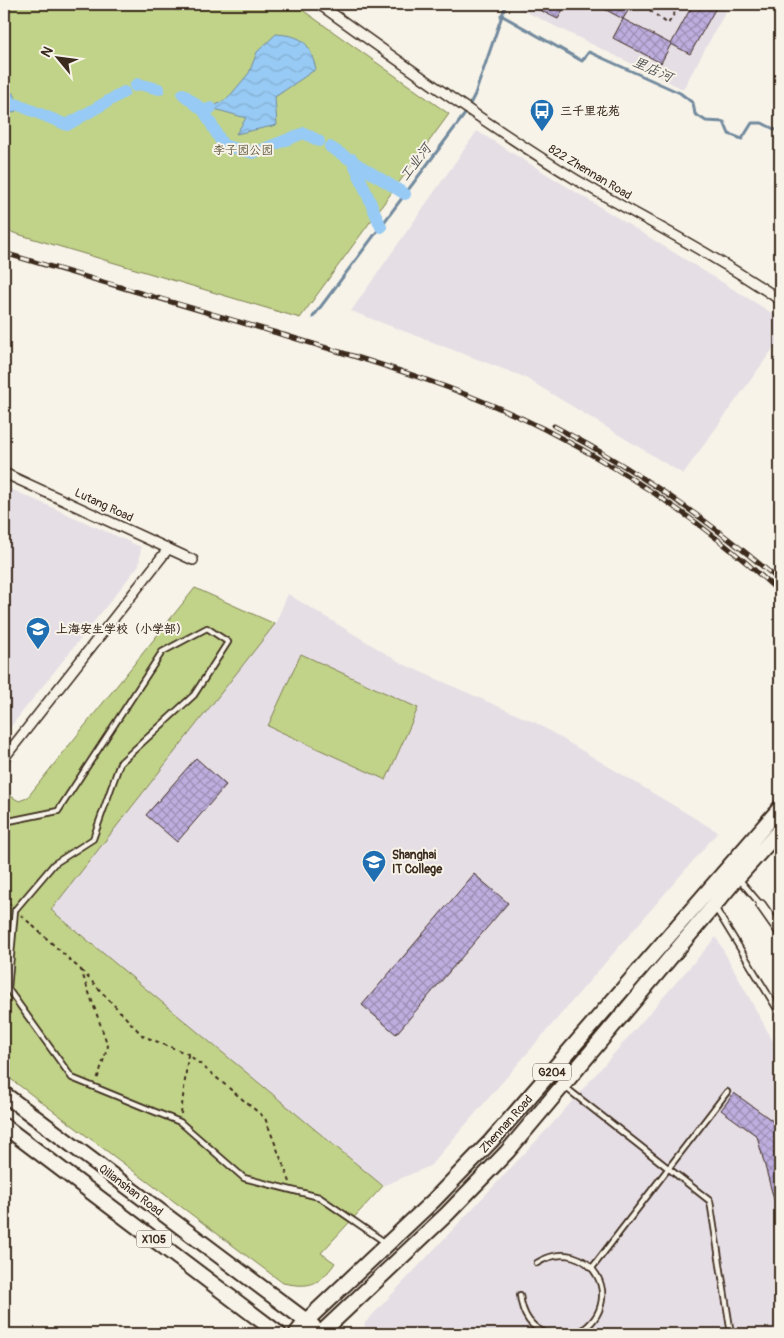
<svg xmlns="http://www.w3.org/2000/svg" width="784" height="1338" viewBox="0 0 784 1338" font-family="Pangolin,'LXGW WenKai TC',sans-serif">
  <defs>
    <pattern id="water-waves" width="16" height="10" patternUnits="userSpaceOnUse" patternTransform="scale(1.25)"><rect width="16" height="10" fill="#97caf4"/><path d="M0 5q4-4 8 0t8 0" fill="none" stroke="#83aed1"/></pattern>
    <pattern id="building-cross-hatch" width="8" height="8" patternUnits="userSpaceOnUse" patternTransform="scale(1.25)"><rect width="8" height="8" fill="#beaedf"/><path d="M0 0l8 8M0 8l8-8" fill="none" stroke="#9c8eb4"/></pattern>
  </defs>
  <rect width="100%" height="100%" fill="#f7f3e8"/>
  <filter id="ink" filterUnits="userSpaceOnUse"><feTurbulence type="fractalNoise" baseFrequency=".02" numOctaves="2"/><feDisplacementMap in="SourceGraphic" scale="10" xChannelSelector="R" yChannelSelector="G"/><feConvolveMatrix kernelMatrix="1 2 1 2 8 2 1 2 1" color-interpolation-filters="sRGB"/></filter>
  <g filter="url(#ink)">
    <path fill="#e6dee5" d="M515,4H730L683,89L514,6Z
      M477,131L780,318V339L683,474L524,377L351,311Z
      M4,486L141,547L139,565L4,735Z
      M288,594L403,664L536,723L718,832L430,1166L383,1186L51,910L275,624Z
      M716,937L780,1054V1334H369L364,1324L553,1123Z"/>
    <path fill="#c1d388" stroke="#7e7e53" d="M4,4H294L449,114L300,318L4,230Z
      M195,588L275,624L51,910L383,1186L321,1253L335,1263C319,1286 309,1288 283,1283L4,1074V792L19,801L27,798Z
      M301,654L418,708L386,780L268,726Z"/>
    <path fill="url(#water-waves)" stroke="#728a9e" d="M276,34C305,36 309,43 316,69L275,97L277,125L236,134L246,118L211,108L228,98L249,73L257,52Z
      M4,87L15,95L16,111L4,116Z"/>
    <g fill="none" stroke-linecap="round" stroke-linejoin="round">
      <path stroke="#728a9e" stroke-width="3" d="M501,15L582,61L589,52L680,93L693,103L695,114L706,121L724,122L729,134L742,139L752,123H762L780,132
        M313,317L465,114L475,94L506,4"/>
      <path stroke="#97caf4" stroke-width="12" d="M135,86L138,84L159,89
        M183,94L204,111
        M16,104L67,125L124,92
        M211,108L204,111L223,145L253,153L304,133L319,141
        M330,147L405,194
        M352,159L381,227"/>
    </g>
    <path fill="url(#building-cross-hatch)" stroke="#3b2a1e" d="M527,4H566L558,19Z
      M595,4H632L623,19Z
      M693,4H718L690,54L671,44Z
      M623,19L671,44L661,63L613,38Z
      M196,758L226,785L177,842L146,815Z
      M474,874L508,903L396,1034L362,1005Z
      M734,1093L777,1124L780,1135V1210L777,1211L757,1136L721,1110Z"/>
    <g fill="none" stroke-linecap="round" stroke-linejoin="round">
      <defs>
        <path id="lane" d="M4,822L58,811L162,652L207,628L228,642L194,695L120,763L93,839L54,864L15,910L8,989
          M739,879L761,905
          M716,909L780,1014
          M4,987L8,989L72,1078L180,1122L244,1178L319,1197L386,1243
          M565,1087L710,1201L731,1334
          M537,1263C590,1231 631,1305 576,1334
          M592,1268L727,1092
          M520,1295C522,1313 530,1328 548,1334"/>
        <path id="street" d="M319,4C403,64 487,125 575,179C643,219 715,255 780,300
          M4,473L193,560
          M4,758L168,549
          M761,905L780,932"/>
        <path id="primary" d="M4,1094L313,1326
          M4,1126L279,1334
          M296,1334L306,1321L433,1201L491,1141L780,808
          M320,1334L447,1214L507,1152L738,877L780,830"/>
      </defs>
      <use href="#lane" stroke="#3b2a1e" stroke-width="8"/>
      <use href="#street" stroke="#3b2a1e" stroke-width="12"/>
      <use href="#primary" stroke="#3b2a1e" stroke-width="18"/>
      <path stroke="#3b2a1e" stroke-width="2" stroke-dasharray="4 4" stroke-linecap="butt" d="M651,4L648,9L668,24L680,4
        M4,898L11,905
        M21,915L81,970L108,1046L97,1080
        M81,970L143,1036L188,1054L265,1118L290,1182
        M181,1114L188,1055"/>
      <use href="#lane" stroke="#f7f3e8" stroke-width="4.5"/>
      <use href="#street" stroke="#f7f3e8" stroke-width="9"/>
      <use href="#primary" stroke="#f7f3e8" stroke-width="14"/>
      <defs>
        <path id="rail" d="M4,253C95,279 186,306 277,333C367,360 459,386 544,429C629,472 711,528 780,593
          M554,426C636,469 710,521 780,581"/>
      </defs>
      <use href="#rail" stroke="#3b2a1e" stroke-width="5"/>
      <use href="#rail" stroke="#f7f3e8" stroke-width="3" stroke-dasharray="9" stroke-linecap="butt"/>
    </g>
  </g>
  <defs>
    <symbol id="bus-pin" viewBox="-11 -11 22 30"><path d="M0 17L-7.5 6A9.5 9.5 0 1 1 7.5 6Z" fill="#1f6fb2" stroke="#f7f3e8"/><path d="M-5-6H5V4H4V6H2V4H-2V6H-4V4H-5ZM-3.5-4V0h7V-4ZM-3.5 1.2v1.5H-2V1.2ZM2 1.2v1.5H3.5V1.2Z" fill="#fff"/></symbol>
    <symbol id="school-pin" viewBox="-11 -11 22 30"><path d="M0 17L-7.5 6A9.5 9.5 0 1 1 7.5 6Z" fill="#1f6fb2" stroke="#f7f3e8"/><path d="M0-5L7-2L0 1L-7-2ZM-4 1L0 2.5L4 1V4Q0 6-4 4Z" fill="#fff"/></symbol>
    <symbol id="university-pin" viewBox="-11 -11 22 30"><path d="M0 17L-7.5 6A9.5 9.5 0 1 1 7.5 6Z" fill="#1f6fb2" stroke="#f7f3e8"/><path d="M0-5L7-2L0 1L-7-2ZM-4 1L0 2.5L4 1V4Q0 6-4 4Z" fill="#fff"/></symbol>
  </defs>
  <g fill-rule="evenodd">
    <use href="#bus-pin" x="528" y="97" width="28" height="38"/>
    <use href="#school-pin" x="24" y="615" width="28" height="38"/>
    <use href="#university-pin" x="360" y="848" width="28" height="38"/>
  </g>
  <g text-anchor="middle" stroke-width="4" stroke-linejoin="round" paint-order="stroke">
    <g fill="#f7f3e8" stroke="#73665b" stroke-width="1">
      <rect x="533" y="1063.5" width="38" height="17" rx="4"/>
      <rect x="136.5" y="1230.5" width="35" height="17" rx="4"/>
    </g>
    <g font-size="11" font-weight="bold" fill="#3b2a1e">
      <text x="552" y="1076">G204</text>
      <text x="154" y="1243">X105</text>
    </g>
    <g font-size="12" font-weight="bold" fill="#3b2a1e" stroke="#f7f3e8" text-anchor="start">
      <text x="560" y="115">三千里花苑</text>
      <text x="56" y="633">上海安生学校（小学部）</text>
      <text x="392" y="859">Shanghai<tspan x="392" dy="14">IT College</tspan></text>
    </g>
    <g font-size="12" fill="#5c5438" stroke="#f7f3e8">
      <text x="243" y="154">李子园公园</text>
    </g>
    <g font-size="12" fill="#3b2a1e" stroke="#f7f3e8">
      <text transform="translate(590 172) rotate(31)" y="4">822 Zhennan Road</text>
      <text transform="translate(104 505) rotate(25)" y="4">Lutang Road</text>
      <text transform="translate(506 1124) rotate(-48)" y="4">Zhennan Road</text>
      <text transform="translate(131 1190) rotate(37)" y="4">Qilianshan Road</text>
    </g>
    <g font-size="14" font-style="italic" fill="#525254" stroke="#f7f3e8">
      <text transform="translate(653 69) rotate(24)" y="5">里店河</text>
      <text transform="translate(415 162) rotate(-53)" y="5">工业河</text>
    </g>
  </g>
  <rect width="784" height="1338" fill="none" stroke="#f7f3e8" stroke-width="20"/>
  <rect x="10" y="10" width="764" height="1318" fill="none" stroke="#3b2a1e" stroke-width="2" filter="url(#ink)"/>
  <g transform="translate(58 58) rotate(299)" stroke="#f7f3e8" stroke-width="4" paint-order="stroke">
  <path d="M0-4L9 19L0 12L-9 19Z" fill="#3b2a1e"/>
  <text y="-8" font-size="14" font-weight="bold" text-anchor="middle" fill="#3b2a1e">N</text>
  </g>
</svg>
